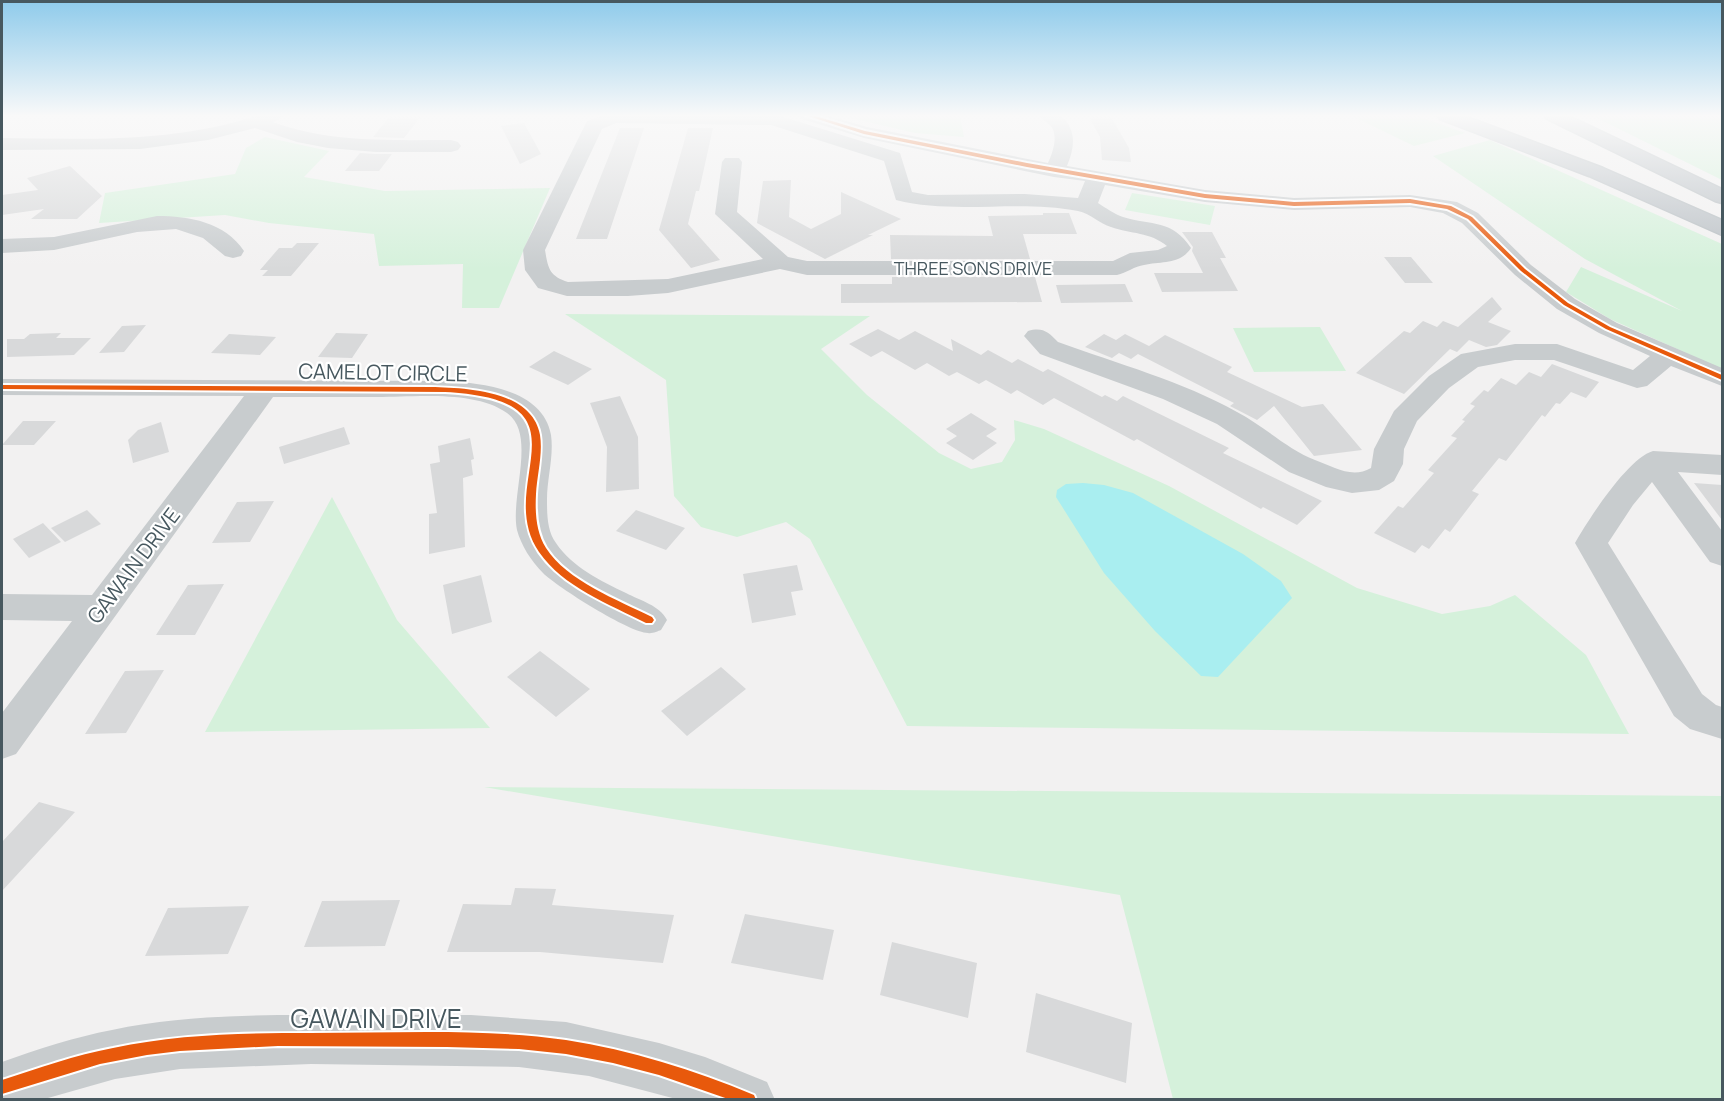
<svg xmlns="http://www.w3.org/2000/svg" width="1724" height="1101" viewBox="0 0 1724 1101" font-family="Manrope,sans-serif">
  <rect width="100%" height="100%" fill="#f2f1f1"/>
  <path fill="#d5f1db" d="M838,115H960L964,137L915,133Z
    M1350,115H1415L1465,133L1414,146Z
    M1591,115H1722V180Z
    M265,137L329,151L304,177L385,191L550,188L499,308H462L463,264L379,266L374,234L269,223L225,215L99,223L105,193L235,174L246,148Z
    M1490,140L1722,244V369L1610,319L1566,292L1581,267L1682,311L1585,259L1433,156Z
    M1132,193L1215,206L1210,225L1125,210Z
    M565,314L870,316L821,349L867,395L939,453L971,469L1002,462L1015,440L1014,420L1044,429L1169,486L1357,588L1442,614L1490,606L1515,595L1586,655L1629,734L907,726L810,539L786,522L737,537L701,527L674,496L666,380Z
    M1320,327L1346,371L1254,372L1233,328Z
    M332,497L397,620L490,728L205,732Z
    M484,787L1722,796V1099H1173L1120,895Z"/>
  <path fill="#a9eef0" d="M1083,483L1104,485L1133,493L1243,554L1281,581L1292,598L1218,677L1201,676L1155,631L1104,573L1056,497L1057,490L1066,484Z"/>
  <path fill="#d8d9da" d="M391,115H422L404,138L373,137Z
    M1088,115H1110L1129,148L1131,162L1102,160L1100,137Z
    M524,123L541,154L520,164L501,126Z
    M620,128H644L607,239H576Z
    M688,128H713L699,191H696L688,224L720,260L691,268L659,230Z
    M360,153L376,154H392L379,171H345Z
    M70,166L102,196L77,219H31L44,209L2,215V195L38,190L27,178Z
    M791,180L789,217L811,229L841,214V192L901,219L868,235H873L825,259L757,223L763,181Z
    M1043,213H1069L1077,234H1023L1030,259H891L890,235L993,236L988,216L1043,215Z
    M1182,232H1212L1226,258H1220L1238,291L1162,292L1154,273H1203L1192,251L1193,247Z
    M297,243H319L291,276H262L268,270H260L279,248H292Z
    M1384,257H1411L1433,283H1405Z
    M892,277H1035L1042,302L841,303V284H892Z
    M1125,284L1133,302L1061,303L1056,285Z
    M1492,297L1502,309L1488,322L1511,331L1497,345L1486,347L1469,340L1457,352L1450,349L1404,394L1356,373L1404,331L1410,333L1423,321L1437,327L1443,321L1458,327Z
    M146,325L124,352L99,353L122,326Z
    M878,329L899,340L915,331L953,351L951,339L981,355L988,350L1012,363L1018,359L1043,372L1048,369L1102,397L1105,395L1117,401L1123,396L1229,448L1223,453L1322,501L1297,525L1263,507L1261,509L1137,439L1134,441L1054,398L1043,405L1017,390L1011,394L986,380L979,384L957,372L949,376L927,363L915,370L882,351L871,357L849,344Z
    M61,333L56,338H91L74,355L7,357V339H24L30,334Z
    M336,333L368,334L352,358L318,357Z
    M229,334L276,337L260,355L211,353Z
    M1104,334L1116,340L1125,334L1149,346L1165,335L1232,367L1227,372L1302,407L1323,404L1362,450L1314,456L1274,406L1257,420L1230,406L1234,403L1138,354L1131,359L1119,353L1112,358L1085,347Z
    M554,351L592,369L568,385L529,367Z
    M1552,364L1599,382L1586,398L1571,392L1560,404L1556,403L1545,417L1542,415L1506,461L1499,458L1472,491L1479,494L1450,532L1445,529L1429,549L1422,545L1415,553L1374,533L1398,506L1403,508L1434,473L1428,470L1457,438L1451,436L1465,421L1462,420L1475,406L1470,404L1484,390L1488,392L1501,378L1516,385L1529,372L1541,377Z
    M620,396L638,437L639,489L606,492L607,447L590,403Z
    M971,413L997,429L986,436L997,443L973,460L946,443L957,436L946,429Z
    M23,421H56L34,445H2Z
    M161,422L169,452L133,463L128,440L138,430Z
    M344,427L350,444L284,464L279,447Z
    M470,438L474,459L471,460L473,475L463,478L465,547L429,554V514L437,513L430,464L440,462L438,446Z
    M1694,483L1722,485V520Z
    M274,501L250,542L212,543L237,502Z
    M87,510L101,524L65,542L51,528Z
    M636,510L685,528L666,550L616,531Z
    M43,523L61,542L29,558L13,539Z
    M797,565L803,590L791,592L796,615L752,623L743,574Z
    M481,575L492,622L452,634L443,585Z
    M224,584L195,635H156L188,585Z
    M540,651L590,689L556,717L507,677Z
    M721,667L746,689L687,736L661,711Z
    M164,670L126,733L85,734L125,671Z
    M39,802L75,812L2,891V842Z
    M515,888L556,889L552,905L674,915L663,963L540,952H447L463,904L511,905Z
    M400,900L385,946L304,947L322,901Z
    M249,906L228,954L145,956L168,908Z
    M745,914L834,930L823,980L731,963Z
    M892,942L977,963L968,1018L880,995Z
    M1036,993L1132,1023L1126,1083L1026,1052Z"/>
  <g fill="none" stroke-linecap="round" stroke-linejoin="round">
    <defs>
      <path id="highway" d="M1437,115H1462L1603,168L1722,220V235L1589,176L1440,119Z
        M1544,115H1567L1722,189V203L1715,201L1547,119Z"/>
    </defs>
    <use href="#highway" stroke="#b6bdc1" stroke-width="3"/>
    <path fill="#c8ccce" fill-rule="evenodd" d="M258,115H283L280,119L273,122C330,143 391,140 451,140L458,142L461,146L458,150L451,152H376L328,148L297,142L255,128L208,140L140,149L2,150V138C88,139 175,143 258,115Z
      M604,115H777L900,153L912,192L928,195L1025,194L1078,198L1085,181L1054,177L864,138L802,119L799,115H826L867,127L1048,163C1053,152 1059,135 1050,125C1046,121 1042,120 1039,115H1060C1077,129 1075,147 1067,166L1205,190L1294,198L1410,195L1457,202L1478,213L1531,265L1575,299L1617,323L1722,368V386L1671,366L1647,386L1637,388L1554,360H1515L1478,367L1449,388L1417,421L1404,449L1403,464L1394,481L1379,490L1352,493L1326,487L1289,472L1217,424L1163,399L1040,354L1024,336L1028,331C1043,327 1048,332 1058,342C1118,364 1182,381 1237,412C1264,426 1287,449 1315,460C1334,467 1352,479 1371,468L1374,449L1394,411L1429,376L1461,354L1515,344H1557L1633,370L1650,356L1599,333L1557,309L1515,275L1462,223L1443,213L1410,207L1294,210L1205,202L1105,185L1098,203C1106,208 1114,214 1123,217C1152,226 1172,219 1191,248C1180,265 1161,261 1144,265C1135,266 1126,273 1117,275H807L780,269L668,293L628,296H567L538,288L525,270L523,250L585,125L587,121ZM616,123L771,125L884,161L896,200C955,215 1018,199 1078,211C1090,213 1100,224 1111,227C1131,234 1150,232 1167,246L1158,250L1130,253L1113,261H807L788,257L737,212L742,162L739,158H725L722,162L715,214L763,259L668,279L568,282C549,276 548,268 545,250L602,129Z
      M157,216C189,216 225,222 244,251L241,256L233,258L225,256L203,238L176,229L137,232L54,250L2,253V239L54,237Z
      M2,379L445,381C482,383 543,389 551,435C554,456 547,479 547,499C547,514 547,531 556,543C572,567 601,581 626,593C641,601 659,605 667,620L661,630C658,631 652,634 648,633C630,633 557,587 543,573C531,561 521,545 517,530C510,496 537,434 507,413C475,390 415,397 377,397C342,397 307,397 273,397L16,754L2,759V713L72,621L2,620V594L92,595L244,396L2,395Z
      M1653,451L1722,455V475L1678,472L1722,531V566L1710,562L1652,482L1633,505L1608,543L1702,694L1716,705L1722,707V739L1690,729L1674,716L1575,543C1588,520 1628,458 1653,451Z
      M278,1015H471L566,1022L659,1043L705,1057L767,1082L775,1100H680L589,1076L519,1067L311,1064L180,1069L115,1079L41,1100H2V1062C38,1049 75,1037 112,1030C167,1018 223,1016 278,1015Z"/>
    <use href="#highway" fill="#bbc1c6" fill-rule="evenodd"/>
    <defs>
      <path id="cycleway" d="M805,115H812L865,131L1027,163L1205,194L1294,202L1410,199L1451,206L1472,217L1525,269L1568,303L1610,327L1722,375V380L1606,329L1564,305L1521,271L1468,219L1447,209L1410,203L1294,206L1205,198L1027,167L864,134Z
        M2,385L431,387C466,388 532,390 540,435C543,454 537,475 536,494C535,513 536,532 546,548C567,581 618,600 652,617L654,620L652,623H646C609,604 563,587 539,552C492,483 598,400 445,392L2,389Z
        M311,1033C394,1033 484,1028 566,1040C631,1050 694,1070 754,1095L756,1100H731L659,1075L613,1063L566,1054L519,1049L447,1047L278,1046L180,1051L147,1055L100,1064L2,1094V1080C39,1068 75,1055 113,1048C178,1034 245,1033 311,1033Z"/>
    </defs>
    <use href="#cycleway" stroke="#fff" stroke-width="4"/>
    <use href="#cycleway" fill="#e8590c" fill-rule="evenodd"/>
  </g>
  <linearGradient id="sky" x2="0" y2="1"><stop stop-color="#8fcbeb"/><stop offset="0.43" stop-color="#f9f9f9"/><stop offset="1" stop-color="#f9f9f9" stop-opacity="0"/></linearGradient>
  <rect width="1724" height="269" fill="url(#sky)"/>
  <g text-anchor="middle" stroke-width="4.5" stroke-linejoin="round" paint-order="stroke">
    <g font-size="18" fill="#47585f" stroke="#fff">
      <text x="973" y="275">THREE SONS DRIVE</text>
    </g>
    <g font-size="21" fill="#47585f" stroke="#fff">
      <text transform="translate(383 373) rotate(1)" y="7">CAMELOT CIRCLE</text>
      <text transform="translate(134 566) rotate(-53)" y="7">GAWAIN DRIVE</text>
    </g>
    <g font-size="26" fill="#47585f" stroke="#fff">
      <text x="376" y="1028">GAWAIN DRIVE</text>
    </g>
  </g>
  <rect width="1724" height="1101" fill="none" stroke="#47585f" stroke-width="6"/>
</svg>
